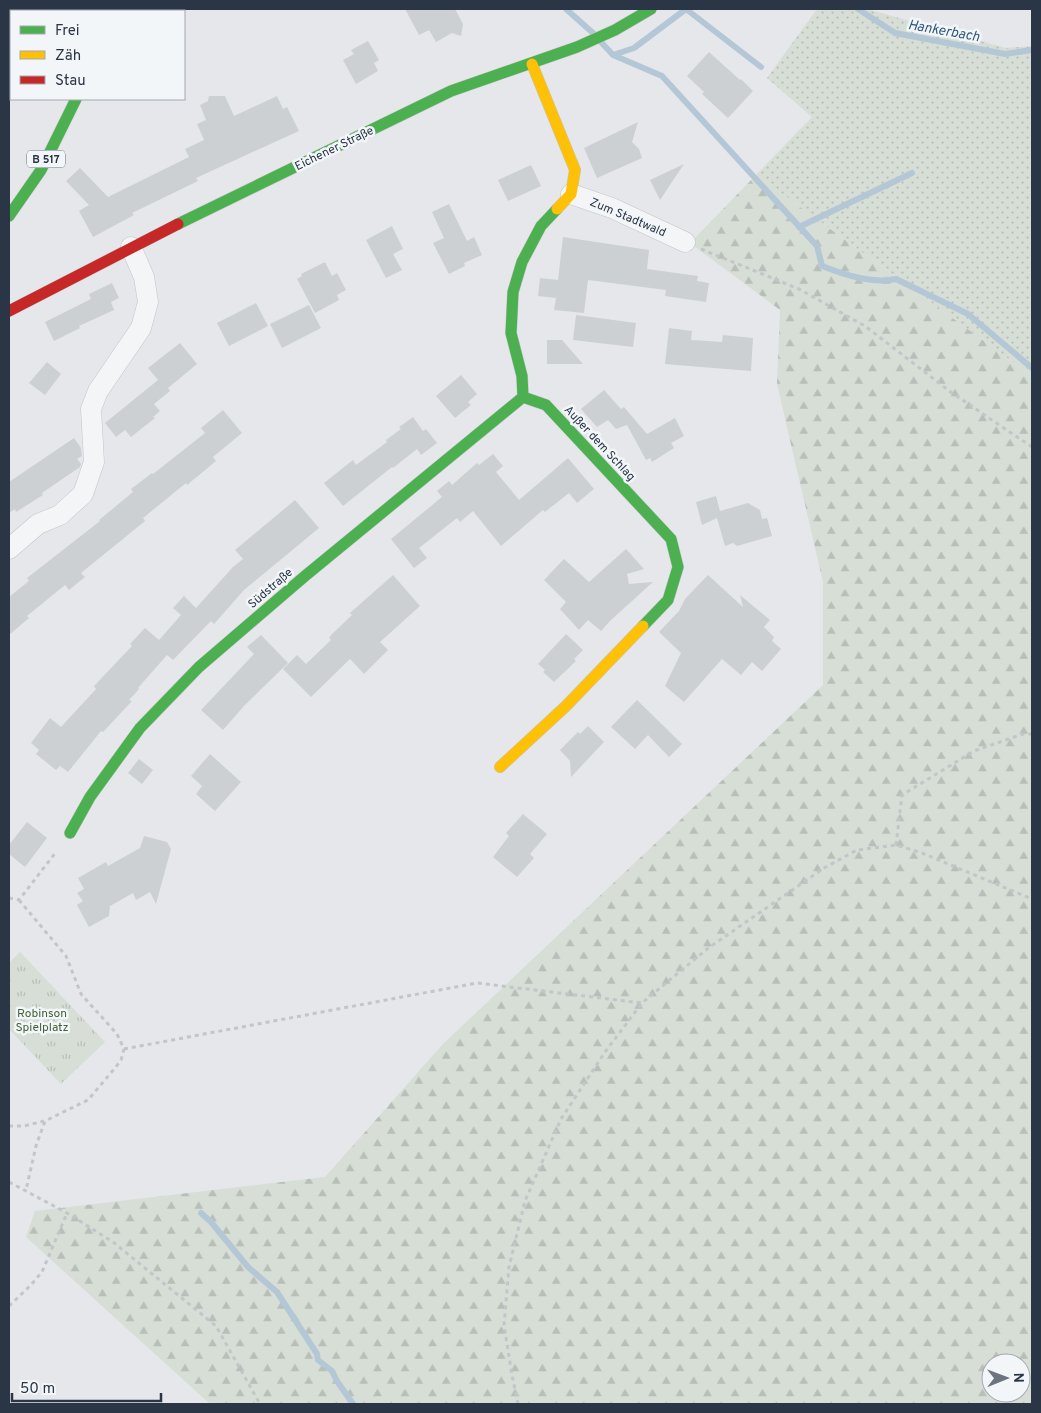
<svg xmlns="http://www.w3.org/2000/svg" width="1041" height="1413" viewBox="0 0 1041 1413" font-family="Overpass,sans-serif">
  <defs>
    <pattern id="grass-dots" width="8" height="8" patternUnits="userSpaceOnUse" patternTransform="scale(1.25)"><rect width="8" height="8" fill="#d6ded5"/><path d="M2 2h.1M6 6h.1" fill="none" stroke="#b8bfb8" stroke-width="1.8" stroke-linecap="round"/></pattern>
    <pattern id="forest-firs" width="22" height="20" patternUnits="userSpaceOnUse" patternTransform="scale(1.25)"><rect width="22" height="20" fill="#d6ded5"/><path d="M5 1l3.5 6h-7zM16 11l3.5 6h-7z" fill="#b8bfb8"/></pattern>
    <pattern id="park-tufts" width="24" height="20" patternUnits="userSpaceOnUse" patternTransform="scale(1.25)"><rect width="24" height="20" fill="#d6ded5"/><path d="M3 7l-1-3M5 7V3M7 7l1-3M15 17l-1-3M17 17v-4M19 17l1-3" fill="none" stroke="#b8bfb8"/></pattern>
  </defs>
  <rect width="100%" height="100%" fill="#e5e7ea"/>
  <path fill="#d3d7dd" d="M9,9H128L123,11H11V50L9,51Z"/>
  <path fill="url(#grass-dots)" d="M817,9H867L1006,48L1032,46V376L756,175L812,117L767,78Z"/>
  <path fill="url(#forest-firs)" fill-rule="evenodd" d="M756,175L1032,376V1404H210L26,1237L35,1211L325,1177L443,1044L823,685V582L777,384L780,310L690,243ZM991,1363H1021V1393H991Z"/>
  <path fill="url(#park-tufts)" d="M20,952L105,1042L61,1084L9,1029V963Z"/>
  <g fill="none" stroke-linecap="round" stroke-linejoin="round">
    <path stroke="#b3c7d6" stroke-width="6" d="M566,9L593,33
      M858,9L895,33L1005,54L1032,50
      M601,42L613,55L634,48L686,9L761,67
      M613,55L662,76L817,246L822,266C845,275 872,284 896,279L968,314L1032,368
      M799,227L912,173
      M201,1213L211,1222L248,1267L277,1292L317,1354L318,1360L332,1371L337,1381L353,1404"/>
  </g>
  <path fill="#cdd0d3" d="M405,9H455L463,24L461,36L452,33L436,42L429,30L419,35Z
    M368,41L379,60L374,63L378,71L356,84L343,60L354,54L351,50Z
    M709,52L740,80L741,79L753,91L728,118L702,94L704,92L687,76Z
    M209,96H225L234,116L277,96L283,109L287,107L299,131L196,178L198,181L132,213L134,215L93,237L79,211L89,205L66,181L80,168L108,197L189,157L185,149L204,140L197,124L206,120L200,105L208,101Z
    M638,122L632,142L639,149L642,158L597,178L584,148Z
    M684,164L660,200L650,180Z
    M531,165L541,186L508,201L498,180Z
    M449,204L467,241L474,237L482,255L464,263L465,266L449,274L433,243L444,238L432,212Z
    M392,226L403,249L393,254L402,270L386,278L366,240Z
    M563,237L649,250L647,269L698,276L697,281L709,283L706,302L665,296L666,290L588,280L584,313L554,310L556,298L538,296L540,278L558,280Z
    M325,262L332,276L337,273L346,290L337,295L339,300L315,313L297,279L302,276L301,274Z
    M112,283L119,298L111,302L114,310L79,326L80,328L54,341L45,322L91,299L89,294Z
    M256,303L268,326L229,346L217,323Z
    M309,305L321,328L282,348L270,324Z
    M576,315L636,323L633,347L573,340Z
    M669,328L692,331L691,340L722,342L723,335L753,338L751,371L665,364Z
    M547,340H562L583,364H547Z
    M180,343L197,364L168,388L170,391L154,404L160,411L153,417L155,418L131,437L125,430L116,437L105,423L158,380L148,368Z
    M47,362L61,374L45,395L29,383Z
    M461,375L477,394L468,402L471,405L455,418L436,396Z
    M604,390L621,409L624,407L647,434L675,418L684,436L671,443L674,448L652,462L650,458L646,460L627,425L616,429L608,420L597,427L581,409Z
    M223,410L242,433L213,457L216,461L187,485L186,483L143,518L145,521L81,573L85,577L69,590L65,585L27,616L29,618L9,635V597L29,581L27,578L100,521L99,520L133,492L131,489L152,473L153,474L205,433L201,428Z
    M413,417L423,431L426,429L437,443L421,455L417,449L393,468L392,467L343,506L324,483L353,460L356,465L387,442L386,440L401,429L399,427Z
    M74,438L81,448L82,456L77,459L81,464L80,467L42,493L43,495L16,512L15,509L9,513V482Z
    M493,454L503,466L496,472L519,500L568,458L594,489L577,503L569,493L545,512L543,510L501,546L473,511L460,522L457,518L419,548L427,558L414,568L391,539L442,497L437,491L449,481L452,485L477,463L479,465Z
    M716,496L720,511L748,503L760,510L762,519L767,518L772,536L737,546L733,543L725,546L717,518L702,525L696,502Z
    M295,500L319,528L244,590L214,624L211,621L173,660L167,655L138,688L139,689L129,700L132,701L103,732L101,731L68,772L60,766L56,770L36,754L39,750L31,743L50,718L61,727L96,689L94,686L132,646L130,644L145,628L159,640L181,615L173,608L184,596L196,608L233,567L243,559L235,550Z
    M626,549L644,569L627,574L629,584L653,582L611,620L601,631L588,620L579,630L560,609L566,602L544,580L564,559L589,582Z
    M393,575L420,606L380,642L388,650L364,674L350,659L311,697L283,669L297,655L306,664L331,640L329,638L331,635L352,615L350,613Z
    M708,575L743,607L740,595L770,620L764,627L774,637L772,641L781,649L762,671L752,662L741,675L722,659L684,702L665,686L681,653L659,632L679,611L685,599Z
    M566,634L583,650L574,659L576,661L554,682L543,672L545,670L538,664Z
    M261,635L288,663L244,706L223,730L201,710L254,654L247,647Z
    M637,700L682,744L669,757L648,735L635,749L611,727Z
    M588,726L604,742L571,777L570,761L560,750L578,732L580,734Z
    M210,754L241,782L215,811L196,794L202,786L191,776Z
    M139,759L153,770L142,784L128,773Z
    M523,814L547,834L530,854L534,858L517,877L493,857L509,836L506,833Z
    M27,822L47,838L25,867L9,854V845Z
    M144,836L167,842L171,849L156,904L150,892L136,900L133,893L110,906L109,916L89,927L77,905L83,901L77,893L84,889L78,878L106,862L108,866L140,848Z"/>
  <g fill="none" stroke-linecap="round" stroke-linejoin="round">
    <defs>
      <path id="street" d="M571,194L612,208L685,242
        M9,549L38,524L60,515L83,494L94,462L91,409L98,391L141,328L148,302L144,277L131,247"/>
      <path id="fast" d="M120,11L121,9
        M557,209L541,226L522,262L513,292L511,333L522,376L523,397L546,405L671,539L678,567L668,600L643,626
        M9,216L41,170L76,99
        M178,224L451,91L577,47L615,30L651,9
        M70,833L90,797L140,728L199,667L305,576L523,397"/>
      <path id="slow" d="M532,64L575,170L571,194L557,209
        M500,767L566,706L643,626"/>
      <path id="jam" d="M9,311L178,224"/>
    </defs>
    <use href="#street" stroke="#c3c5c8" stroke-width="21"/>
    <use href="#fast" stroke="#c3c5c8" stroke-width="12"/>
    <use href="#slow" stroke="#c3c5c8" stroke-width="12"/>
    <use href="#jam" stroke="#c3c5c8" stroke-width="12"/>
    <path stroke="#c3c6c9" stroke-width="3" stroke-dasharray="4 4" stroke-linecap="butt" d="M701,249L799,289L865,326L952,393L1032,447
      M896,845L902,795L974,751L1023,734H1032
      M9,898L19,900L56,852
      M19,900L66,956L81,994L117,1034L124,1049L121,1060L115,1068L88,1100L45,1121L36,1146L26,1190
      M124,1049L477,983L642,1003
      M9,1126H24L44,1121
      M9,1182L67,1213L113,1242L216,1326L260,1404
      M9,1306L30,1286L42,1272L67,1213
      M518,1404L512,1375L504,1325L509,1267L525,1201L561,1119L605,1052L642,1003L707,949L824,868L857,850L896,845L922,853L1032,899"/>
    <use href="#street" stroke="#f4f5f7" stroke-width="20"/>
    <use href="#fast" stroke="#4caf50" stroke-width="11"/>
    <use href="#slow" stroke="#ffc107" stroke-width="11"/>
    <use href="#jam" stroke="#c62828" stroke-width="11"/>
    <path stroke="#cdcfd2" stroke-width="4" stroke-dasharray="2.5 5" stroke-linecap="butt" d="M23,11L29,9
      M9,17L11,16"/>
  </g>
  <g text-anchor="middle" stroke-width="5" stroke-linejoin="round" paint-order="stroke">
    <rect fill="#f3f6f9" stroke="#66707b" stroke-width="1" x="27" y="150.5" width="38" height="17" rx="4"/>
    <g font-size="11" font-weight="bold" fill="#2a3645">
      <text x="46" y="163">B 517</text>
    </g>
    <g font-size="12" fill="#2a3645" stroke="#f3f6f9">
      <text transform="translate(334 148) rotate(-26)" y="4">Eichener Straße</text>
      <text transform="translate(628 217) rotate(23)" y="4">Zum Stadtwald</text>
      <text transform="translate(600 443) rotate(47)" y="4">Außer dem Schlag</text>
      <text transform="translate(270 588) rotate(-41)" y="4">Südstraße</text>
    </g>
    <g font-size="12" fill="#436137" stroke="#f3f6f9">
      <text x="42" y="1017">Robinson<tspan x="42" dy="14">Spielplatz</tspan></text>
    </g>
    <g font-size="14" font-style="italic" fill="#325a7b" stroke="#f3f6f9">
      <text transform="translate(944 30) rotate(10)" y="5">Hankerbach</text>
    </g>
  </g>
  <rect width="1041" height="1413" fill="none" stroke="#2a3645" stroke-width="20"/>
  <rect x="10" y="10" width="175" height="90" fill="#f3f6f9" stroke="#a3a9b1"/>
  <rect x="20" y="26" width="25" height="8" fill="#4caf50" stroke="#a3a9b1"/>
  <text x="55" y="35" font-size="15" fill="#2a3645">Frei</text>
  <rect x="20" y="51" width="25" height="8" fill="#ffc107" stroke="#a3a9b1"/>
  <text x="55" y="60" font-size="15" fill="#2a3645">Zäh</text>
  <rect x="20" y="76" width="25" height="8" fill="#c62828" stroke="#a3a9b1"/>
  <text x="55" y="85" font-size="15" fill="#2a3645">Stau</text>
  <g transform="translate(1006 1378) rotate(89)"><circle r="24" fill="#f3f6f9" stroke="#a3a9b1"/>
  <path d="M0-4L9 19L0 12L-9 19Z" fill="#6b747f"/>
  <text y="-8" font-size="14" font-weight="bold" text-anchor="middle" fill="#2a3645">N</text>
  </g>
  <path d="M12 1393v8h149v-8" fill="none" stroke="#2a3645" stroke-width="2.5"/>
  <text x="20" y="1393" font-size="15" fill="#2a3645" stroke="#f3f6f9" stroke-width="4" paint-order="stroke">50 m</text>
</svg>
